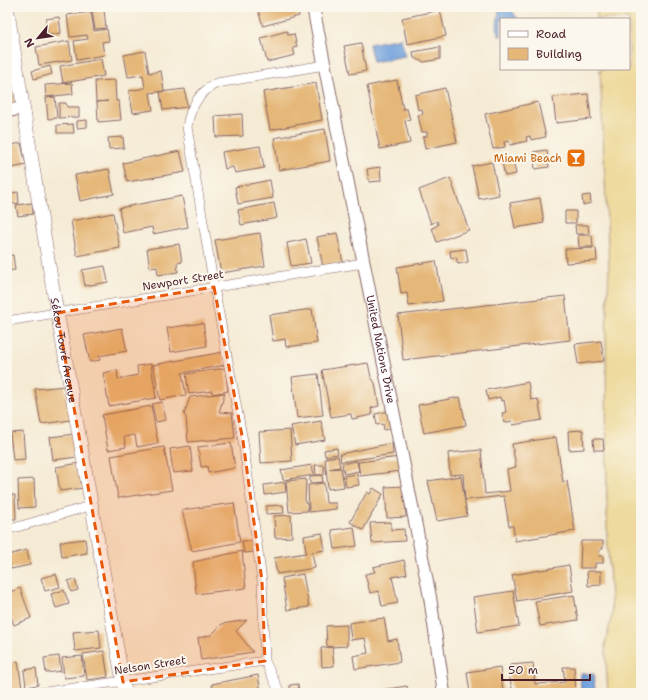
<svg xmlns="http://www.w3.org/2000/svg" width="648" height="700" viewBox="0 0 648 700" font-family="'Shantell Sans',sans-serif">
  <rect width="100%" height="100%" fill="#fbf7ec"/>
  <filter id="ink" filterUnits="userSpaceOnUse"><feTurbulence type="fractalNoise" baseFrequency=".025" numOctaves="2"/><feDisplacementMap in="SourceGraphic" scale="8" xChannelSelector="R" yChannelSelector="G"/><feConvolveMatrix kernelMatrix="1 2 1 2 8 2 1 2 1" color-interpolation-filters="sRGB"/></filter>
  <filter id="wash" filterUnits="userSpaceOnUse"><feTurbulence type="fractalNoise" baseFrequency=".012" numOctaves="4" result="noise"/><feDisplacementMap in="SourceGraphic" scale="16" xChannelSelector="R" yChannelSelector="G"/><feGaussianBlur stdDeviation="0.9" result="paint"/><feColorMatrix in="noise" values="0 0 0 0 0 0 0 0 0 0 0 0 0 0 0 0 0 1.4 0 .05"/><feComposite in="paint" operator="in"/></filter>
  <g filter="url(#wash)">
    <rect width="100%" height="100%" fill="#f5ebd5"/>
    <path fill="#eeda9e" stroke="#9c7c64" d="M597,7H641V693H608L605,645L612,615L607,533L606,334L609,268L600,69H629V19H597Z"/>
    <path fill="#72a1db" stroke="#5e6083" d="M498,7H509L518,19H501V36H499C494,20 501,19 498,7Z
      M401,38L405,56L373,62L369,44Z
      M580,674H594L595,693H581Z"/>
    <g id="blocks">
      <path fill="#e5b778" d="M257,7H297L299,16L263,26Z
        M104,10L106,28L95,29L92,11Z
        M440,10L446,36L407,44L402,18Z
        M91,12L94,31L107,29L109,41L102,42L104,55L77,60L74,41L88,39L87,35L70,37L67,15Z
        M59,17L61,33L48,35L46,19Z
        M287,31L288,35L294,34L297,47L293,48L295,55L267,62L261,38Z
        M69,41L72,60L39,65L36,47Z
        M361,43L366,71L350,74L344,46Z
        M440,47V59L424,62L414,58L413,52Z
        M145,51L149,73L161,71L164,91L150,93L153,110L133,113L129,91L145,88L143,75L128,77L124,55Z
        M101,59L104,76L63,83L60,66Z
        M50,66L52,74L34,79L32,71Z
        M7,70H11L16,104L7,105Z
        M115,80L116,101H119L121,120L98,122L97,102L108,101L96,102L95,81Z
        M397,80L403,109H407L410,119L405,121L410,143L380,149L367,86Z
        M72,83L73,94L46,97L45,85Z
        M316,83L322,120L270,130L263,92Z
        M445,88L457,142L425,149L423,137L427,136V132H422L418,115L423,114L422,109L418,110L415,95Z
        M185,89L187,107L163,110L160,92Z
        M588,94L591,119L556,123L553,97Z
        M55,97L57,118L48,119L46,98Z
        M538,102L546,137L531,140L530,136L526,137L527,141L510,145L509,141L504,142L505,147L493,149L485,114Z
        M59,103H66L67,107H79V117L59,118Z
        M242,114L243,136L216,137L215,116Z
        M87,120V127L77,128V121Z
        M73,124L74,133H57V125Z
        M325,129L330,161L279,170L274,138Z
        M123,137L124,148L109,149L108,138Z
        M21,143L26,165L7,169V146Z
        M260,146L264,168L235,173L233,167L225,169L222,152Z
        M547,150L549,167L535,169L533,152Z
        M180,151L185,172L127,182L123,163Z
        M513,160L516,174L505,176L502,162Z
        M492,162L499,195L479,199L472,166Z
        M380,167L381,181L369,182L367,169Z
        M109,169L114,194L80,201L75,175Z
        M450,178L469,230L437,242L432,228L438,225L437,221L431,224L419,190Z
        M270,180L273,198L238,204L235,187Z
        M18,192L19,203L7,205V194Z
        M590,195L591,203L583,205L582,196Z
        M182,196L188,227L153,234L152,227L123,233L119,208Z
        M540,198L544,223L515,228L510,203Z
        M32,203L33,214L18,216L16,205Z
        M274,203L277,218L241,225L238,210Z
        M565,211H576V223H565Z
        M113,213L120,248L77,256L71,221Z
        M575,225H588L589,234H576Z
        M260,233L265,266L221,273L215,240Z
        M337,233L343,263L323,267L317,237Z
        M578,235H592L593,247H579Z
        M306,239L311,263L291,266L287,243Z
        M179,244L182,262L177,263L178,272L158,275L157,267L150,268L147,249Z
        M596,248L597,261L566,263L565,249Z
        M466,249L468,262L458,264L456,257L451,258L450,251Z
        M13,255L15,270L7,271V256Z
        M436,261L443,301L409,306L407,293L401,294L397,267Z
        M105,266L108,282L85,286L82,270Z
        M565,296L570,340L403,360L398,315Z
        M312,309L317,343L286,347L285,339L273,341L269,315Z
        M203,323L207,346L171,352L167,328Z
        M122,328L127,351L99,356L100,360L90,362L84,335Z
        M601,341L604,361L578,364L575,344Z
        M223,352L225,365L182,373L186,395L160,400L153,365Z
        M368,363L371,377L375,383L379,406L371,408L372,415L352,419L351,414L331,417L322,370Z
        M151,364L156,398L109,406L103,373L117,370L118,379L138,375L137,366Z
        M225,368L228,391L213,394L212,391L189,394L186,374Z
        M318,374L323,415L297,418L292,377Z
        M528,382L531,400L538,399L542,420L513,425L512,421L504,423L502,413L506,412L504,400L501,401L500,397L488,400L486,390Z
        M65,386L71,420L41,424L35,389Z
        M225,393L219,412L232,413L235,438L188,442L186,417L184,415L190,397Z
        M460,397L466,425L424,433L418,405Z
        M162,402L166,420L156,422L152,404Z
        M151,406L158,443L137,447L135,435L124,437L126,447L108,450L102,415Z
        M389,411L393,428L384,430L383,424L377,425L375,414Z
        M321,421L325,440L295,445L291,426Z
        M290,430L292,461L261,463L259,432Z
        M583,430L584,449L569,450L568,431Z
        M23,432L25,459L13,460L10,433Z
        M75,434L78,457L53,460L50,437Z
        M556,437L563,482L567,481L575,531L515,541L513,526H509L504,496L465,500L463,474L450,475L448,453L481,450L485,494L510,491L507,469L516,467L512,444Z
        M593,439H603L604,450H594Z
        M231,443L235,468L208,473L207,466L201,467L198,447Z
        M392,443L393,454L341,462L340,454Z
        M190,446L193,471L173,473L170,449Z
        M164,447L172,490L118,498L111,456Z
        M337,448L338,454L325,456L324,450Z
        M338,456L340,467L329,469L341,468L344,487L328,489L325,458Z
        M400,457L401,471L360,476L358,462Z
        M357,461L359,471L344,474L342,464Z
        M80,463L84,488L60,491L56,467Z
        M312,465L314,475L283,480L281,470Z
        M315,465H324V475H316Z
        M357,474L359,485L346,487L344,476Z
        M322,475L323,482L310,483V476Z
        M461,476L467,516L437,521L428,481Z
        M34,479L35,507L19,508L18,480Z
        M306,479L305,503H307L308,511L289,512L286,481Z
        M285,482L286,492L265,495L264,485Z
        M324,483L326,503H336V509L309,512L308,485Z
        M404,486L406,517L387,518L385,487Z
        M373,488L383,494L363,530L350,522L367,492L370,494Z
        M7,495H15L16,519H7Z
        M234,503L240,542L192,551L182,510Z
        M283,505L284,513L266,514V506Z
        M291,515L292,537L275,538L274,516Z
        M391,522V530L404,529L405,541L372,543L370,523Z
        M354,527L357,546L335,549L332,530Z
        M322,533L325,550L312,552L315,568L277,574L274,558L306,553L304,536Z
        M85,539L87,553L62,557L60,542Z
        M242,541H255L256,552L244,553Z
        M581,541H603V549H600L599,556H603V563H595V568H580Z
        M27,550L30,565L11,569L8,555Z
        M242,551L246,588L196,594L193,562Z
        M404,560L407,574L392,577L398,603L382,606L379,591L370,593L365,574L375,572L373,567Z
        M569,565L573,591L517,601L512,575Z
        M587,571H601V585L588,586Z
        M56,574L60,587L45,591L41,578Z
        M303,574L309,607L287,610L282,578Z
        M75,579L78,590L71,592L68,581Z
        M20,588L31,618L14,625L7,607V593Z
        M64,590L69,604L56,608L51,594Z
        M513,591L519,626L478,632L473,597Z
        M574,595L578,620L540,626L535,601Z
        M384,618L388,641L397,639L400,662L355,669L353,656L368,653L365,638L351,640L349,623Z
        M247,620L236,631L253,652L201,660L198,638L211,635L222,624Z
        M347,625V646L332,647L334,666L322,667L321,648L332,647L327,646L326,626Z
        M99,630L101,648L75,651L73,632Z
        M104,651L108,677L87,680L83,654Z
        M59,656L61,671L46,673L44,658Z
        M82,656L84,676L64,678L62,658Z
        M18,661L22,688L7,691V663Z
        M533,663L535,684L565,682L563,667H574L576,693H513L508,670L510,665Z
        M500,667L503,692L470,693L467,672Z
        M36,668L38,685L26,687L24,670Z
        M258,675L261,693H213L212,684Z
        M298,684L299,693H290V685Z
        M407,686L408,693H366V692Z
        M197,690L198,693H182V692Z"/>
    </g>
  </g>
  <g filter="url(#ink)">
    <use href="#blocks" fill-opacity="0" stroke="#866666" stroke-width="1"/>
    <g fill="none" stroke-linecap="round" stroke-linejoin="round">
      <defs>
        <path id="minor" d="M7,321L363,263
          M7,530L93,505
          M39,693L265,661
          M280,693L265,661L262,581L243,441L214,287L187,127C190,107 199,92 217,83L325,65"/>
        <g id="tertiary">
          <path id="s1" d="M313,7L430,597L444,693"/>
          <path d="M7,111L23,108"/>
        </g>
        <g id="secondary">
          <path id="s2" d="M7,7L51,278L125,693"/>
        </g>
      </defs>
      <use href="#minor" stroke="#866666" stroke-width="10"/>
      <use href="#tertiary" stroke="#866666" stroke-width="14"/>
      <use href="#secondary" stroke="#866666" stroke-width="14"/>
      <use href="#minor" stroke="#fff" stroke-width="9"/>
      <use href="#tertiary" stroke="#fff" stroke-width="12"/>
      <use href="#secondary" stroke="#fff" stroke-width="13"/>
    </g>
  </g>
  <path fill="#e8590c" fill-opacity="0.2" stroke="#e8590c" stroke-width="3" stroke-dasharray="8 5" stroke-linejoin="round" d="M214,287L243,441L262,581L265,661L123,682L57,313Z"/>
  <defs>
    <symbol id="bar-square" viewBox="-11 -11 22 22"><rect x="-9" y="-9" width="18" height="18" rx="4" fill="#e8710a" stroke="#fbf7ec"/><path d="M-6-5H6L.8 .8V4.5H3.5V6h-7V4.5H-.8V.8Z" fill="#fff"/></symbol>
  </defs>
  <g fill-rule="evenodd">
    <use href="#bar-square" x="565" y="147" width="22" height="22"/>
  </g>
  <g text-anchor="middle" stroke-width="4" stroke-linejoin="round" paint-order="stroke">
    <g font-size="11" fill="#c56008" stroke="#fbf7ec" text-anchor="end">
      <text x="562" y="162">Miami Beach</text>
    </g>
    <g font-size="11" fill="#4a1f2b" stroke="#fbf7ec">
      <text transform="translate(183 280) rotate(-9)" y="4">Newport Street</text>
      <text dy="4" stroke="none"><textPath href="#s2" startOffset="348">Sékou Touré Avenue</textPath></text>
      <text dy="4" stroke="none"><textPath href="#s1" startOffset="349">United Nations Drive</textPath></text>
      <text transform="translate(150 665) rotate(-9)" y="4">Nelson Street</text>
    </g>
  </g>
  <rect width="648" height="700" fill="none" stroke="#fbf7ec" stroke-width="24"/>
  <rect x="500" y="18" width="130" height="52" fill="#fbf7ec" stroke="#b4a19f"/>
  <rect x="508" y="31" width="20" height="6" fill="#ffffff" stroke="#b4a19f"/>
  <text x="536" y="38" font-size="12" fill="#4a1f2b">Road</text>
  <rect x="508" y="48" width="20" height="12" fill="#e5b778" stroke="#b4a19f"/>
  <text x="536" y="58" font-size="12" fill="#4a1f2b">Building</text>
  <g transform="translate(38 38) rotate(241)" stroke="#fbf7ec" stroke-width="3" paint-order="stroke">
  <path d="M0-3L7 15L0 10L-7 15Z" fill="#4a1f2b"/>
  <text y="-6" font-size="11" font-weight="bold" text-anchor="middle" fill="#4a1f2b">N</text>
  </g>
  <path d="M502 674v6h88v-6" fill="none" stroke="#4a1f2b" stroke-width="2"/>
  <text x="508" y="674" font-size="12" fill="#4a1f2b" stroke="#fbf7ec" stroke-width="3" paint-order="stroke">50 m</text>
</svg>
